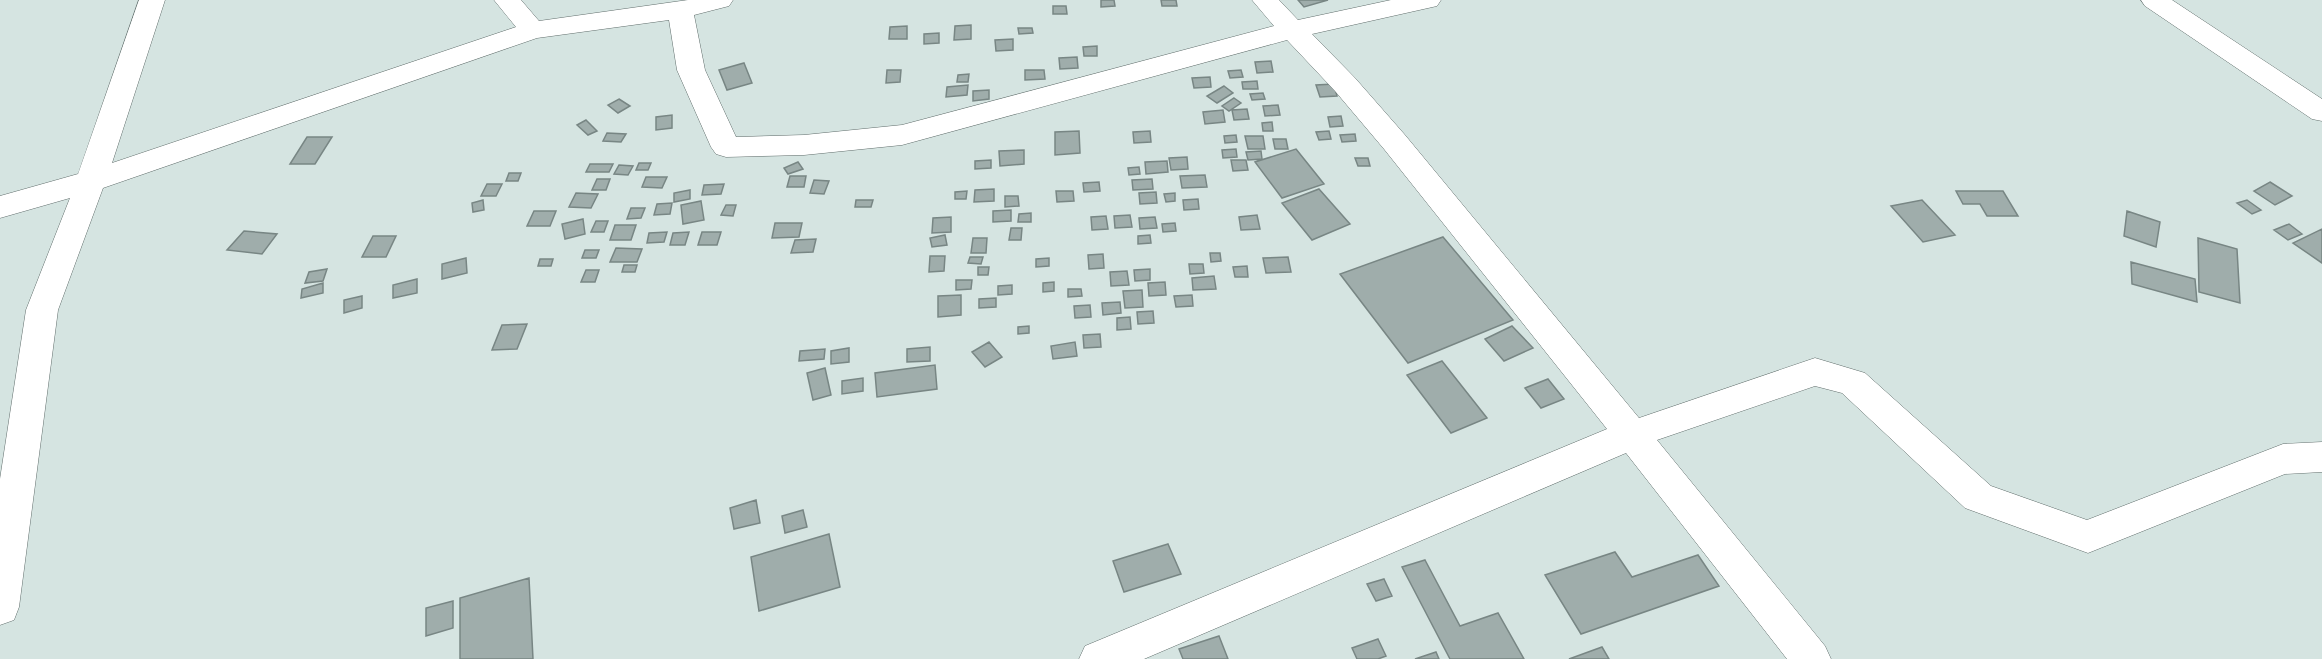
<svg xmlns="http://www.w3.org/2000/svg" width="2322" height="659" viewBox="0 0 2322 659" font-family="Roboto,sans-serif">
  <rect width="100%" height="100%" fill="#d5e4e1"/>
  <path fill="#9fadab" stroke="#788684" stroke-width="1.5" d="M1101,0H1114L1115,6L1101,7Z
    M1161,0H1176L1177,6H1162Z
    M1298,0H1328L1304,7Z
    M1053,6H1066L1067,14H1053Z
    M971,25V39L954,40L955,26Z
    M907,26V39H889L890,27Z
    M1018,28H1032L1033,33L1019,34Z
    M939,33V43L924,44V34Z
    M1013,39V50L996,51L995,40Z
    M1097,46V56H1084L1083,47Z
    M1077,57L1078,68L1060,69L1059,58Z
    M1271,61L1273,72L1257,73L1255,62Z
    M744,63L752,83L727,90L719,70Z
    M887,70H901L900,82L886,83Z
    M1025,70H1044L1045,79L1025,80Z
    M1241,70L1243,77L1230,78L1228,71Z
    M969,74L968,82H957L958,75Z
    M1210,77L1211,87L1194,88L1192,78Z
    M1257,81L1258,89H1243L1242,82Z
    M1334,84L1337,96L1320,97L1316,85Z
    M968,85L967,95L946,97L947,87Z
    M1224,86L1233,93L1217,103L1207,96Z
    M989,90V99L973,101V91Z
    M1263,93L1265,99L1252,100L1250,94Z
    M1234,98L1241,103L1229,111L1222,106Z
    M619,99L630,106L618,113L608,105Z
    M1278,105L1280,115L1265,116L1263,106Z
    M1247,109L1249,119L1234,120L1232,110Z
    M1223,110L1225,122L1205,124L1203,112Z
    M672,115V128L656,130V117Z
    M1341,116L1343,126L1330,127L1328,117Z
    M586,120L597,131L588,135L577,125Z
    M1272,122L1273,131H1263L1262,123Z
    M1079,131L1080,153L1055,155V132Z
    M1150,131L1151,142L1134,143L1133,132Z
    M1329,131L1331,139L1319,140L1316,132Z
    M607,133L626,134L621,142L603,141Z
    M1355,134L1356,141L1342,142L1340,135Z
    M1236,135L1237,142L1225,143L1224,136Z
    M1245,136H1263L1265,149H1248Z
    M307,137H332L315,164H290Z
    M1273,139H1286L1288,149H1275Z
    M1236,149L1237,157L1223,158L1222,150Z
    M1296,149L1324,184L1282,198L1255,162Z
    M1024,150V164L1000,166L999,151Z
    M1261,151L1262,159L1248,160L1246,152Z
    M1187,157L1188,169L1171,170L1169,158Z
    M1355,158H1368L1370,166H1358Z
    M991,160V168L975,169V161Z
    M1231,160H1246L1248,170L1233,171Z
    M1167,161L1168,172L1146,174L1145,162Z
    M798,162L803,169L788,174L784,168Z
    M639,163H651L648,170H636Z
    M590,164H613L609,172H586Z
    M619,165L633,166L628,175L614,174Z
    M1139,167L1140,174L1129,175L1128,168Z
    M509,173H521L518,181H506Z
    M1205,175L1207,187L1182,188L1180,176Z
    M790,176H806L804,187H787Z
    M646,177H667L662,188L642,187Z
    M597,179H610L606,190H592Z
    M1152,179L1153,189L1133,190L1132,180Z
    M814,180L829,181L824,194L810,193Z
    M1099,182L1100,191L1084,192L1083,183Z
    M2270,182L2292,196L2275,205L2254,191Z
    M487,184H502L496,196H481Z
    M724,184L721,194L702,195L704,185Z
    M994,189V201L974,202L975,190Z
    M1319,189L1350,224L1312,240L1282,203Z
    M690,190V199L674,202V193Z
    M967,191L966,199H955V192Z
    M1056,191H1073L1074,201L1057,202Z
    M1956,191H2003L2018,216H1987L1980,204H1963Z
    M1156,192L1157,203L1140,204L1139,193Z
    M576,193L598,194L591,208L569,207Z
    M1175,193V201L1166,202L1164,194Z
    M1005,196H1018L1019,206L1005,207Z
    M1198,199L1199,209L1184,210L1183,200Z
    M483,200L484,210L473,212L472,203Z
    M856,200H873L871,207H855Z
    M1922,200L1955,235L1923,242L1891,206Z
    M2247,200L2261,210L2252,214L2237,203Z
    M701,201L704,220L683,224L681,205Z
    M672,203L670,214L654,215L657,204Z
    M726,205H736L733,216L721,215Z
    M631,208H645L641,218L627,219Z
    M1011,210V221L993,222V211Z
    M534,211H556L550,226H527Z
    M2127,211L2160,222L2156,247L2124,236Z
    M1031,213V222H1018L1019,214Z
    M1130,215L1132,227L1115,228L1114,216Z
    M1257,215L1260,229L1241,230L1239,217Z
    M1106,216L1108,229L1092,230L1091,217Z
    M951,217V232L932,233L933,218Z
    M1155,217L1157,228L1140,229L1139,218Z
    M583,219L585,234L565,239L562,224Z
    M596,221H608L604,232H591Z
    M775,223H802L799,237L772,238Z
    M1175,223L1176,231L1163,232L1162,224Z
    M2289,224L2302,234L2288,240L2274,230Z
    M615,225H636L631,240H610Z
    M1011,228H1022L1021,240H1009Z
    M2322,229V263L2293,243Z
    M244,231L277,234L262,254L227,250Z
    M667,232L664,242L647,243L649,233Z
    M689,232L685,245H670L673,233Z
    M702,232H721L717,245H698Z
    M945,235L947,245L932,247L930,238Z
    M1150,235L1151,243L1138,244V236Z
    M373,236H396L386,257H362Z
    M1443,237L1513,320L1408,363L1340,274Z
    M973,238H987L986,253H971Z
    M2198,238L2237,249L2240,303L2199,292Z
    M816,239L813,252L791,253L795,240Z
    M616,248L642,249L637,262H610Z
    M585,250H599L596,258H582Z
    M1210,253H1220L1221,261L1211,262Z
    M1103,254L1104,268L1089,269L1088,255Z
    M930,256H945L944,271L929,272Z
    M970,257H983L981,264L968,263Z
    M1288,257L1291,272L1266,273L1263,258Z
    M466,258L467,273L442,279V264Z
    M1049,258V266L1036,267V259Z
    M540,259H553L551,266H538Z
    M2131,262L2195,279L2197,302L2132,284Z
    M1189,264H1203L1204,273L1190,274Z
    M624,265H637L635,272H622Z
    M1247,266L1248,277H1235L1233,267Z
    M978,267H989L988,275H978Z
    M327,269L323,281L305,283L309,272Z
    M1150,269V280L1135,281L1134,270Z
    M586,270H599L595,282H581Z
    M1127,271L1129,285L1111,286L1110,272Z
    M1214,276L1216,289L1193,290L1192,278Z
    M417,279V293L393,298V285Z
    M956,280H972L971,289L956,290Z
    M1054,282V291L1043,292V283Z
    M1165,282L1166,295L1149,296L1148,283Z
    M323,283V293L301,298L302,289Z
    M1012,285V294L998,295V286Z
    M1068,289H1081L1082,296L1068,297Z
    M1142,290L1143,307L1125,308L1123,291Z
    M961,295V315L938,317V296Z
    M1192,295L1193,306L1176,307L1174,296Z
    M362,296V308L344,313V300Z
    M996,298V307L979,308V299Z
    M1120,302L1121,313L1103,315L1102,303Z
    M1090,305L1091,317L1075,318L1074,306Z
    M1153,311L1154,323L1138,324L1137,312Z
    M1130,317L1131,329L1117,330V318Z
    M527,324L517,349L492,350L502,325Z
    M1029,326V333L1018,334V327Z
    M1512,326L1533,348L1504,361L1485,339Z
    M1100,334L1101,347L1084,348L1083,335Z
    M989,342L1002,357L985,367L972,352Z
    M1075,342L1077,356L1053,359L1051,346Z
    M930,347V361L907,362V349Z
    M849,348V362L831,364V351Z
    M825,349L824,359L799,361L800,351Z
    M1442,361L1487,418L1451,433L1407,375Z
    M935,365L937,389L877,397L875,373Z
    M825,368L831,395L813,400L807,373Z
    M863,378V391L842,394V381Z
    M1548,379L1564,399L1541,408L1525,388Z
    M756,500L760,523L734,529L730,508Z
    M803,510L807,527L785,533L782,516Z
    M829,534L840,587L759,611L751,557Z
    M1168,544L1181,574L1124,592L1113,561Z
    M1615,552L1632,577L1698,555L1719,586L1581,634L1545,575Z
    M1425,560L1460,626L1498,613L1524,659H1450L1402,567Z
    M529,578L533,659H460V598Z
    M1384,579L1392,596L1376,601L1367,584Z
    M453,601V628L426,636V608Z
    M1219,636L1228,659H1183L1179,649Z
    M1378,639L1386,656L1378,659H1357L1352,648Z
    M1602,647L1609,659H1569Z
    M1436,652L1439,659H1415Z"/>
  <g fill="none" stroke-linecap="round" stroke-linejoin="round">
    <defs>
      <path id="minor" d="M139,0H165L112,163L516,27L494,0H521L539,21L688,0H733L729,6L694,15L705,70L736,137L804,135L902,125L1274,26L1252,0H1279L1298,20L1391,0H1441L1437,6L1312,34L1355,78L1405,135L1639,418L1815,358L1865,373L1991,486L2087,520L2283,444L2322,442V472L2285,474L2088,553L1965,508L1842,393L1815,386L1657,440L1825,646L1831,659H1787L1626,453L1144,659H1079L1085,646L1607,429L1384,149L1335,91L1287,40L902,145L804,155L726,157L716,154L711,147L677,70L669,20L537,38L103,188L58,310L19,607L14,620L0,625V479L26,310L70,198L0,218V196L78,174Z
        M2141,0H2172L2322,99V121L2312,119L2145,6Z"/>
    </defs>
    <use href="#minor" stroke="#616e6c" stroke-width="1"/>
    <use href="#minor" fill="#fff" fill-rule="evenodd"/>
  </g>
</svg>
